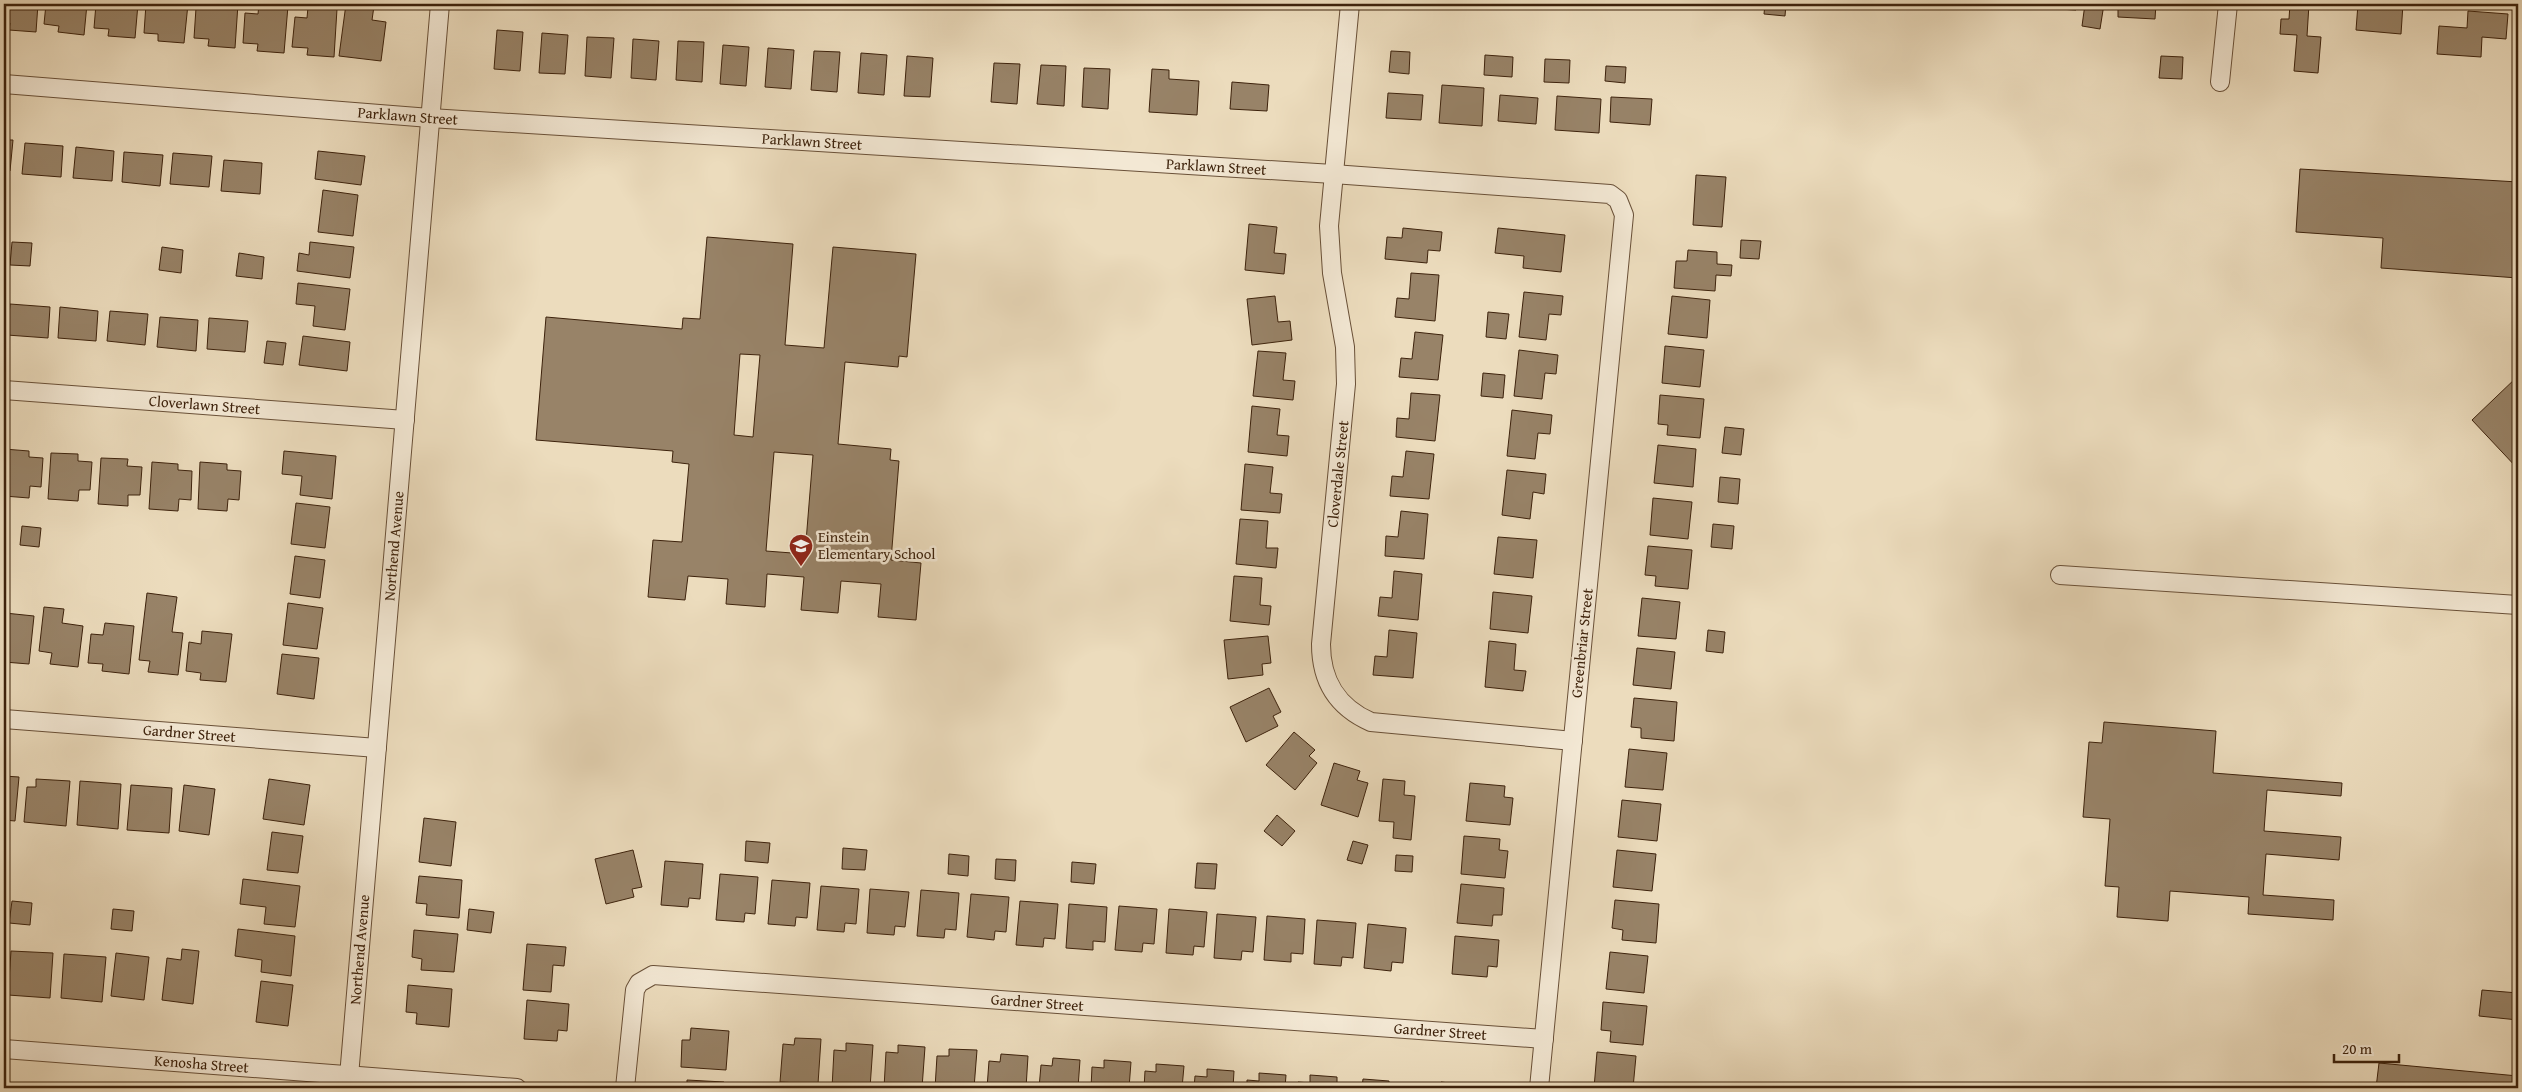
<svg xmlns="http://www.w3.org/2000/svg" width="2522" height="1092" viewBox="0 0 2522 1092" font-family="'Gentium Book Plus',serif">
  <rect width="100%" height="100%" fill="#ecdcbd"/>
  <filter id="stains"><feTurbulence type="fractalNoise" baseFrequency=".004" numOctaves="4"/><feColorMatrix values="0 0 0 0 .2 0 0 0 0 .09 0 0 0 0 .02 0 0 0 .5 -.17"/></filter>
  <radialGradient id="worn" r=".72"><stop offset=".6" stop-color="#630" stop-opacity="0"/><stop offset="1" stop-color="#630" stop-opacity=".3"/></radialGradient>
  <path fill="#988368" stroke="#3d220c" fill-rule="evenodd" d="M4,4H38L36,32L9,30L10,23L4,22Z
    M46,4H87L84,35L58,32L59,26L44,24Z
    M96,4H138L135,38L108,36L109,29L94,28Z
    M146,4H188L184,43L158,41V34L144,33Z
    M209,4H238L235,48L208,46L209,39L194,38L196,8L209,9Z
    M259,4L288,6L284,53L257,51L258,44L243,43L245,13L258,14Z
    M346,4L374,6L372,20L386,22L381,61L339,56Z
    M1655,4H1675V8L1655,7Z
    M1765,4H1786L1785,16L1764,14Z
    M2039,4H2076V10L2039,8Z
    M2085,4H2104L2100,29L2082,26Z
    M2118,4H2156L2155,19L2118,17Z
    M2290,4H2309L2307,36L2321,37L2318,73L2294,71L2297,35L2280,34L2281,19H2289Z
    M2358,4H2403L2401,34L2356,30Z
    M308,7L337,9L334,57L307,55L308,48L292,47L295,17L307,18Z
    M2468,11L2508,14L2506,39L2482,37L2481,57L2437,54L2439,26L2467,28Z
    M497,30L523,32L520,71L494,69Z
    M542,33L568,35L565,74L539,73Z
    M587,37L614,38L611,78L585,76Z
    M633,39L659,41L656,80L631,78Z
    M678,41L704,42L702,82L676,80Z
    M723,45L749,47L746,86L720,84Z
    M768,48L794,50L791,89L765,87Z
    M814,51L840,52L837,92L811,90Z
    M1391,51L1410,52L1409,74L1389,72Z
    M861,53L887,55L884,95L858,93Z
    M1485,55L1513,57L1512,77L1484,75Z
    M907,56L933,58L930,97L904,96Z
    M2161,56L2183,57L2182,79L2159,78Z
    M1545,59L1570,60L1569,83L1544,82Z
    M994,63L1020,64L1017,104L991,102Z
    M1041,65L1066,66L1064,106L1037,104Z
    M1606,66L1626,67L1625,83L1605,81Z
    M1084,68L1110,69L1108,109L1082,107Z
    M1152,69L1169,70V79L1199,81L1197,115L1149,112Z
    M1232,82L1269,85L1267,111L1230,109Z
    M1442,85L1484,88L1482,126L1439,123Z
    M1388,93L1423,95L1421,120L1386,118Z
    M1500,95L1538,98L1536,124L1498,121Z
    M1557,96L1601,99L1599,133L1555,130Z
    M1611,97L1652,99L1650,125L1610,122Z
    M4,140H13L10,171L4,170Z
    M25,143L63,146L61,177L22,174Z
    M76,147L114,151L112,181L73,178Z
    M318,151L365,156L361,185L315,179Z
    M124,152L163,155L160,186L122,182Z
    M173,153L212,156L209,187L170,184Z
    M224,160L262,163L260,194L221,191Z
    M2300,169L2518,182V278L2381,268L2383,238L2296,232Z
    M1696,175L1726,177L1722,227L1693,225Z
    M323,190L358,195L353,236L318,232Z
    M1249,224L1277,227L1274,253L1286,254L1284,274L1245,270Z
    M1403,228L1442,232L1440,251L1428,250L1427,263L1385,259L1387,237L1402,238Z
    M1498,228L1565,235L1561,272L1523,268L1524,256L1495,253Z
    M707,237L793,244L785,345L824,348L833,247L916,254L907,357L899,356L898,367L845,362L838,444L891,449L890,460L899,461L891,560L921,563L916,620L878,617L881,584L841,581L838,613L801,610L804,577L767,574L765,607L726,604L728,579L688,576L685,600L648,597L653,540L682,542L689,464L672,462L673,451L536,440L546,317L682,329L683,318L700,319ZM740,354L760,355L753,437L734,435ZM774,452L813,455L805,554L766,551Z
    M1741,240L1761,241L1759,259L1740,258Z
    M12,242L32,243L30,266L10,265Z
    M310,242L354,247L350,278L297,271L299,253L309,255Z
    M162,247L183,250L181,273L159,270Z
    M1688,250L1717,252V264L1732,265L1731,276L1716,275L1715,291L1674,288L1676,261H1687Z
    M239,253L264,257L262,279L236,276Z
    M1411,273L1439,275L1435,321L1395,317L1397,298L1409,299Z
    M298,283L350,289L345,330L313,326L315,306L296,304Z
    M1524,292L1563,296L1561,315L1549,314L1546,340L1519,337Z
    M1275,296L1278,322L1290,321L1292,340L1252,345L1247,299Z
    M1672,296L1710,300L1707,338L1668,334Z
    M10,304L50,307L48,338L7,335Z
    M60,307L98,311L96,341L58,338Z
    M110,311L148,314L145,345L107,341Z
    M1488,312L1509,314L1506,339L1486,337Z
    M160,317L198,320L196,351L157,347Z
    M209,318L248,321L245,352L207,349Z
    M1415,332L1443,335L1438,380L1399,377L1401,358L1412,359Z
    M303,336L350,342L347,371L299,365Z
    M267,341L286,343L283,365L264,363Z
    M1665,346L1704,350L1700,387L1662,383Z
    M1519,350L1558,355L1556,374L1545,373L1542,399L1514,396Z
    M1258,351L1286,353L1283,380L1295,381L1293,400L1253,396Z
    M1483,373L1505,375L1503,398L1481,396Z
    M2518,376V469L2472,420Z
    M1411,393L1440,395L1435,441L1396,437L1397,418L1409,419Z
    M1660,395L1704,399L1700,438L1667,435L1668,425L1658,424Z
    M1252,406L1280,409L1277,435L1289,436L1287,456L1248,452Z
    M1512,410L1552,415L1550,434L1538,433L1535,459L1507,456Z
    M1725,427L1744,429L1741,455L1722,453Z
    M1658,445L1696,449L1693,487L1654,483Z
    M4,449L29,451V457L43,458L41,487L30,486L29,498L4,496Z
    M284,451L336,456L332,499L300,495L302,476L282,474Z
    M1406,451L1434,454L1429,499L1390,496L1392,476L1403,477Z
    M51,453L78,454V461L92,462L90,490H79L78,501L48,499Z
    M101,458L128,459L127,466L142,467L140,495H128V506L98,504Z
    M152,462L178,464V470L192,471L191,500L179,499L178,511L149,509Z
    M200,462L227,464V470L241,471L239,500L228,499L227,511L198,509Z
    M1245,464L1273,467L1270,493L1282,494L1280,513L1241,510Z
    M1507,470L1546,474L1544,494L1533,492L1530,519L1502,515Z
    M1720,477L1740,479L1738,504L1718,502Z
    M1653,498L1692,502L1688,539L1650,535Z
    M296,503L330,507L325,548L291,544Z
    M1401,511L1428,514L1424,559L1385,556L1386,536L1398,537Z
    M1240,519L1268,521L1266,548H1278L1276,568L1236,564Z
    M1713,524L1734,526L1732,549L1711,547Z
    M22,526L41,528L39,547L20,545Z
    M1498,537L1537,540L1533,578L1494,574Z
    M1648,546L1692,550L1688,589L1655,586L1656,576L1645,575Z
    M295,556L325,560L320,598L290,594Z
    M1394,571L1422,574L1418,620L1378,616L1380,597L1392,598Z
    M1234,576L1262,578L1260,605L1271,606L1269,625L1230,621Z
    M1493,592L1532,596L1528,633L1490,629Z
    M147,593L177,597L172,632L183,633L178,675L148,672L150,661L139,660Z
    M1642,598L1680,602L1676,639L1638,636Z
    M288,603L323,608L317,649L283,645Z
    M44,607L64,609L62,623L83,626L78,667L50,664L52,653L39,651Z
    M5,613L34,616L29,664L4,662Z
    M105,623L134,626L129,674L102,671L103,664L88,663L91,634L103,635Z
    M1389,630L1417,633L1413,678L1373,675L1375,656L1387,657Z
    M1708,630L1725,632L1723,653L1706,651Z
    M202,631L232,634L226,682L200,680L201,673L186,671L189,642L201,644Z
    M1268,636L1271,663L1262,664L1263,675L1228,679L1224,640Z
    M1489,641L1516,644L1514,670L1526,671L1523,691L1485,687Z
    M1637,648L1675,652L1671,689L1633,685Z
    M282,654L319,658L314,699L277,694Z
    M1269,688L1281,712L1273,716L1278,726L1246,742L1230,707Z
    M1634,698L1677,702L1674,741L1641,738V728L1631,727Z
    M2104,722L2216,731L2213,773L2342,783L2341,796L2267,790L2264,831L2341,837L2339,860L2266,854L2263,895L2334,900L2333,920L2248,914L2249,897L2170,891L2168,921L2117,917L2119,887L2105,886L2110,819L2083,817L2089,742L2102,743Z
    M1294,732L1315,750L1309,756L1317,763L1295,790L1266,765Z
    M1629,749L1667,753L1663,790L1625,787Z
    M1334,763L1360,771L1357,780L1368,783L1358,817L1321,805Z
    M4,776L19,777L15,821L4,820Z
    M36,779L70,781L66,826L24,822L27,787H36Z
    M269,779L310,785L304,825L263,819Z
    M1383,779L1405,781L1404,795L1415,796L1411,840L1393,838L1394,822L1379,821Z
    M80,781L121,784L118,829L77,825Z
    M1470,783L1505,786L1504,797L1513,798L1510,825L1466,821Z
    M131,785L172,788L169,833L127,830Z
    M184,785L215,789L209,835L179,831Z
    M1622,800L1661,804L1657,841L1618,837Z
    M1277,815L1295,831L1282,846L1264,831Z
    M424,818L456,822L451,866L419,862Z
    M272,832L303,836L298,873L267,870Z
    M1464,836L1500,839L1499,850L1508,851L1505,878L1461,874Z
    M746,841L770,843L768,863L745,861Z
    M1353,841L1368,845L1362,864L1347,860Z
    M843,848L867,850L865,870L842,869Z
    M633,850L642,887L632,889L634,897L606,904L595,859Z
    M1617,850L1656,854L1652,891L1613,887Z
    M949,854L969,856L968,876L948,874Z
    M1396,855L1413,856L1412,872L1395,871Z
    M996,859L1016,860L1015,881L995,879Z
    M665,861L703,864L700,899L689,898L688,907L661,905Z
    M1072,862L1096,864L1094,884L1071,882Z
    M1197,863L1217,864L1215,889L1195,888Z
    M720,874L758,877L755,914L745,913L744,922L716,920Z
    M419,876L462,880L459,918L426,915L427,904L416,903Z
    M243,879L300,886L295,927L264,924L266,907L240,904Z
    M772,880L810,883L807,918L796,917L795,926L768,924Z
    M1461,884L1504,888L1502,915H1493L1492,926L1457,923Z
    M821,886L859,889L856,924L845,923L844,932L817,930Z
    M870,889L909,892L905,927L895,926L894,935L867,933Z
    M921,890L959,893L956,930L945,929L944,938L917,936Z
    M971,894L1009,897L1006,932L995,931L994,940L967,937Z
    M1615,900L1659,904L1656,943L1622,940L1623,930L1612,928Z
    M12,901L32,903L30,925L9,923Z
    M1020,901L1058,904L1055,939L1044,938L1043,947L1016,945Z
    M1069,904L1107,907L1105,942L1093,941V950L1066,948Z
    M1119,906L1157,909L1154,944L1143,943L1142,952L1115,950Z
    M113,909L134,911L132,931L111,929Z
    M469,909L494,912L491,933L467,930Z
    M1169,909L1207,912L1204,947L1194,946L1193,955L1166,953Z
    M1217,914L1256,917L1253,952L1242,951L1241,960L1214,958Z
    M1267,916L1305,919L1303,954L1291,953V962L1264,960Z
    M1317,920L1356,923L1353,958L1342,957L1341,966L1314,964Z
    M1368,924L1406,928L1403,963L1392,962L1391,971L1364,968Z
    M238,929L295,936L291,976L261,972L262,960L235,956Z
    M414,930L458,934L454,972L421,970L422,959L412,957Z
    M1455,936L1499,940L1497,967L1488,966L1487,977L1452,974Z
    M527,944L566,947L564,966L553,965L551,992L523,990Z
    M182,949L199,951L193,1004L162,1000L167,958L181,960Z
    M11,951L53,953L50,998L8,995Z
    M1610,952L1648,956L1644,993L1606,989Z
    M116,953L149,957L144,1000L111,996Z
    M64,954L106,957L102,1002L61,998Z
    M261,981L293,985L288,1026L256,1022Z
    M408,985L452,989L449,1027L416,1024L417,1013L406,1012Z
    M2482,990L2518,993V1020L2479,1016Z
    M527,1000L569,1004L567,1031L558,1030L557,1041L524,1039Z
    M1603,1002L1647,1006L1643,1045L1610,1042L1611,1031L1601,1030Z
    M691,1028L729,1031L726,1070L681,1067L682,1040H690Z
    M795,1038L821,1039L818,1084L780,1082L783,1044L794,1045Z
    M846,1043L873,1045L870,1088H832L834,1050L846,1051Z
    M898,1045L925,1047L922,1088H884L886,1052L898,1053Z
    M949,1049L977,1050L974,1088H935L937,1056H949Z
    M1597,1052L1636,1056L1633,1088H1594Z
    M1001,1054L1028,1056L1026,1088H987L989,1061L1000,1062Z
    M1053,1058L1080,1060L1078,1088H1039L1041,1065L1052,1066Z
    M1104,1060L1131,1062L1129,1088H1091L1092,1067L1104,1068Z
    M2379,1063L2518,1076V1088H2376Z
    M1156,1064L1184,1066L1182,1088H1144L1145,1071L1156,1072Z
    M1207,1069L1234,1071L1233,1088H1194L1195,1076L1207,1077Z
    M1259,1073L1286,1075L1285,1088H1247V1080L1259,1081Z
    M1310,1075L1337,1077V1088H1298V1082L1310,1083Z
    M1363,1079L1389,1081V1088H1350V1086L1362,1087Z
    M687,1080L724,1082V1088H687Z
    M1441,1082L1475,1086V1088H1440Z"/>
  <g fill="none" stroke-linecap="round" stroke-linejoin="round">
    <defs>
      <g id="minor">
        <path d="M1350,4L1329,226L1332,273L1345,347L1346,384L1321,644C1321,681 1337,707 1371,722L1573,741"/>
        <path d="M2220,82L2228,4"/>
        <path id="s1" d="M4,84L430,118L1333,174L1610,194L1618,200L1624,215L1539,1088"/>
        <path id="s2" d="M4,390L405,420"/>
        <path d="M2060,575L2518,605"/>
        <path id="s3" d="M4,719L377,748"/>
        <path id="s4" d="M4,1049L517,1088"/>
        <path id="s5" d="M348,1088L440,4"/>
        <path id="s6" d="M625,1088L635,990L639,983L653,975L1544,1039"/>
      </g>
    </defs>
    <use href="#minor" stroke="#695038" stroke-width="20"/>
    <use href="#minor" stroke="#f3e8d4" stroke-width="18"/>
  </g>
  <defs>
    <symbol id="school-pin" viewBox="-11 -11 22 30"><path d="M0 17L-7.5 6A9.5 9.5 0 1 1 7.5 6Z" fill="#8f2418" stroke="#f3e8d4"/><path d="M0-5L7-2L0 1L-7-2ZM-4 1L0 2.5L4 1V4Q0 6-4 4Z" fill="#fff"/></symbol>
  </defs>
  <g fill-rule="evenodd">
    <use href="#school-pin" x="787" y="532" width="28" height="38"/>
  </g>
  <g text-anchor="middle" stroke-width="5" stroke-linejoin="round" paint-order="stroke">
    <g font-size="15" fill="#3d220c" stroke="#f3e8d4">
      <text dy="5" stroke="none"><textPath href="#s1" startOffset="405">Parklawn Street</textPath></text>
      <text dy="5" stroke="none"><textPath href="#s1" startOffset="810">Parklawn Street</textPath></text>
      <text dy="5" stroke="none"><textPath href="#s1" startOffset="1215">Parklawn Street</textPath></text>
      <text dy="5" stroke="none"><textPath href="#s2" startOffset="201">Cloverlawn Street</textPath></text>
      <text transform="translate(1338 474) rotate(-84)" y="5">Cloverdale Street</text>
      <text dy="5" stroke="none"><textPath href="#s5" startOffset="544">Northend Avenue</textPath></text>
      <text transform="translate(1582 643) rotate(-84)" y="5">Greenbriar Street</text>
      <text dy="5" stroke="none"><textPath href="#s3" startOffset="186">Gardner Street</textPath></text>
      <text dy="5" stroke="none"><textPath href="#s5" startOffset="139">Northend Avenue</textPath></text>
      <text dy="5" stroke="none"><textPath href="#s6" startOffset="508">Gardner Street</textPath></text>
      <text dy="5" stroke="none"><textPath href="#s6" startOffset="912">Gardner Street</textPath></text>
      <text dy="5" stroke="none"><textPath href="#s4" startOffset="198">Kenosha Street</textPath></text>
    </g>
    <g font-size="15" fill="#3d220c" stroke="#f3e8d4" text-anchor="start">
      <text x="818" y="542">Einstein<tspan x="818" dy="17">Elementary School</tspan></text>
    </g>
  </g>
  <rect width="2522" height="1092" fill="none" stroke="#ecdcbd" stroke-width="20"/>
  <rect x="5" y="5" width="2512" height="1082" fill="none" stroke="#3d220c" stroke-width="2.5"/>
  <rect x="10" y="10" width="2502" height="1072" fill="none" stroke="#3d220c"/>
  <path d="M2334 1054v8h65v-8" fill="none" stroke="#3d220c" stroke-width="2.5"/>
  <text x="2342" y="1054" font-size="15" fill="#3d220c" stroke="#f3e8d4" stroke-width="4" paint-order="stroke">20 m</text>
  <rect width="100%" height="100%" filter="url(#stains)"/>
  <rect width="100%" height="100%" fill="url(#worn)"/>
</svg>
